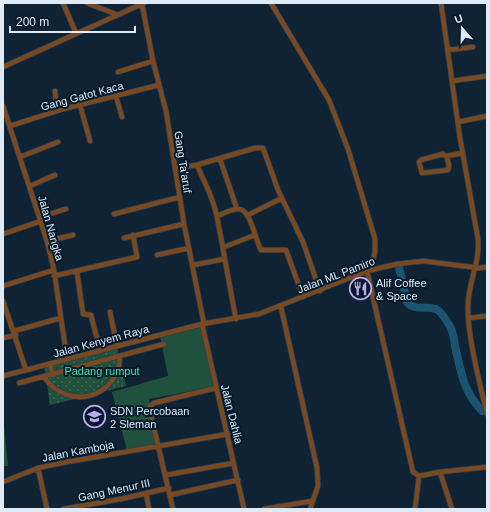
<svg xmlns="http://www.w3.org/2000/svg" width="490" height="512" viewBox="0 0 490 512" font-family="Helvetica,sans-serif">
  <defs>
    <pattern id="park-dots" width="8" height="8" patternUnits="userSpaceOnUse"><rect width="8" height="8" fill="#1f513d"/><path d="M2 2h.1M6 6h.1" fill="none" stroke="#3f6a5a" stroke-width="1.8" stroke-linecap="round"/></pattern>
  </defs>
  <rect width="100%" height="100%" fill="#0f2335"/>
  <path fill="#1f513d" d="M203,324L214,387L149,399L159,446L127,451L112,392L168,376L160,336Z
    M3,415L8,466H3Z"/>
  <path fill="url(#park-dots)" d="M117,347L126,386L50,405L44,366Z"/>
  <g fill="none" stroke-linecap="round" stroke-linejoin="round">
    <path stroke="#1b5472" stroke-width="8" d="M399,267L407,302C415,312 426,305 436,309C440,311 445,318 448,323C453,329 454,339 455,346C461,372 463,391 482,411H487"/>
    <defs>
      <path id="minor" d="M63,3L76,33
        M87,3L118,15
        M271,3L329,100L348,149L375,239V251L371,270
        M441,3L460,138L478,239C480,264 468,282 468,306C467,335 480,384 487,414
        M142,4L153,61L166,111L184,224L204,324
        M448,50L473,47
        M3,67L144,3
        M118,72L153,61
        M452,81L487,76
        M55,91L57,111
        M116,96L122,117
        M80,105L90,141
        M3,106L47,241L54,270L67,359
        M458,122L487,116
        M10,126L63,109L159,85
        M443,154L447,157L449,166L448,170L422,173L419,162L421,160Z
        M447,156L463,153
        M20,157L58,142
        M220,159L237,209
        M197,165L255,148H263L278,190L303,242L320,291
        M175,168L197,165C204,182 214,199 217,217C224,251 229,285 236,319
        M30,186L55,175
        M114,214L180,197
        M248,215L282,198
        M217,216C223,214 232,208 239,209C251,210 255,240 261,250H286L303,297
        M40,217L66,209
        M3,234L41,221
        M124,238L184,224
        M47,241L73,235
        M224,247L255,235
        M157,255L189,248
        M193,265L224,259
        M367,271L413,472L419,476L440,472L487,467
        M77,272L83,314L91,315L100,351
        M54,276L137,257L133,235
        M3,286L54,270
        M3,301L26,370
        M281,307L317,468L318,486L310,509
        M110,312L117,346
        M469,318L487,316
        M202,324L244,509
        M14,331L61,318
        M3,338L16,335
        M50,364L53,375
        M3,376L202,324L259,314L367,271L397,264L423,261L479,268L487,267
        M44,377C68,412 119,398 120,356
        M19,383L164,344
        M38,468L47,509
        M440,472L452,509
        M166,475L234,463
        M3,482L38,468L61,463L228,434
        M146,493L149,509
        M170,495L238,480
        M63,509L121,499L169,488
        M173,509L149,407L154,403L216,388
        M264,509L312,501
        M415,509L419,476"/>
    </defs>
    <use href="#minor" stroke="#2c3f50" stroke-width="6"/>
    <use href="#minor" stroke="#794a22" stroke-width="4.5"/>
  </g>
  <defs>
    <symbol id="restaurant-ring" viewBox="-11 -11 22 22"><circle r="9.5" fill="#051a2b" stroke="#c0a8f4" stroke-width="1.5"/><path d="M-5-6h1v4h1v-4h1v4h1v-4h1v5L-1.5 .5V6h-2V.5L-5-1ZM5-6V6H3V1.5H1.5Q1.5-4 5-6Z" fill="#c0a8f4"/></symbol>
    <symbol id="school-ring" viewBox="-11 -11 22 22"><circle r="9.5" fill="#051a2b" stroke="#c0a8f4" stroke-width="1.5"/><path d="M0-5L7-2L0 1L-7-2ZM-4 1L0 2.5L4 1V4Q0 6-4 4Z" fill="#c0a8f4"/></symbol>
  </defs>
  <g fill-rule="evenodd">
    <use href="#restaurant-ring" x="348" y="276" width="25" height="25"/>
    <use href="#school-ring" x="82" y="404" width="25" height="25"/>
  </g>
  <g text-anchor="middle" stroke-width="4" stroke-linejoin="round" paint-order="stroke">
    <g font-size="11" fill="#deebf7" stroke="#051a2b">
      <text transform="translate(82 96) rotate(-15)" y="4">Gang Gatot Kaca</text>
      <text transform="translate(183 162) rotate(81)" y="4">Gang Ta'aruf</text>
      <text transform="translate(51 228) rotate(74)" y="4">Jalan Nangka</text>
      <text transform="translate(336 275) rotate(-21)" y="4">Jalan ML Pamiro</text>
      <text transform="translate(101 341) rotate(-15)" y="4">Jalan Kenyem Raya</text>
      <text transform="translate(232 414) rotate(76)" y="4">Jalan Dahlia</text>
      <text transform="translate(78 451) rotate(-11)" y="4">Jalan Kamboja</text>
      <text transform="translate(114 490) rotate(-12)" y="4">Gang Menur III</text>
    </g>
    <g font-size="11" fill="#deebf7" stroke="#051a2b" text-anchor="start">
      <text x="376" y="287">Alif Coffee<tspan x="376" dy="13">&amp; Space</tspan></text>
      <text x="110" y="415">SDN Percobaan<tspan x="110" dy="13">2 Sleman</tspan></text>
    </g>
    <g font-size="11" fill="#47e5a9" stroke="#051a2b">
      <text x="102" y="375">Padang rumput</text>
    </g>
  </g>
  <rect width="490" height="512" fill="none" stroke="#deebf7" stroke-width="8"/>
  <g transform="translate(462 28) rotate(340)" stroke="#051a2b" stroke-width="3" paint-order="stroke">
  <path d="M0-3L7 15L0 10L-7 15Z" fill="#deebf7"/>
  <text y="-6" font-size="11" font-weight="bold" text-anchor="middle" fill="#deebf7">U</text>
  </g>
  <path d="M10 26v6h125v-6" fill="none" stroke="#deebf7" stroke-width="2"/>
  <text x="16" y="26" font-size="12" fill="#deebf7" stroke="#051a2b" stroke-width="3" paint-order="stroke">200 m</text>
</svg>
